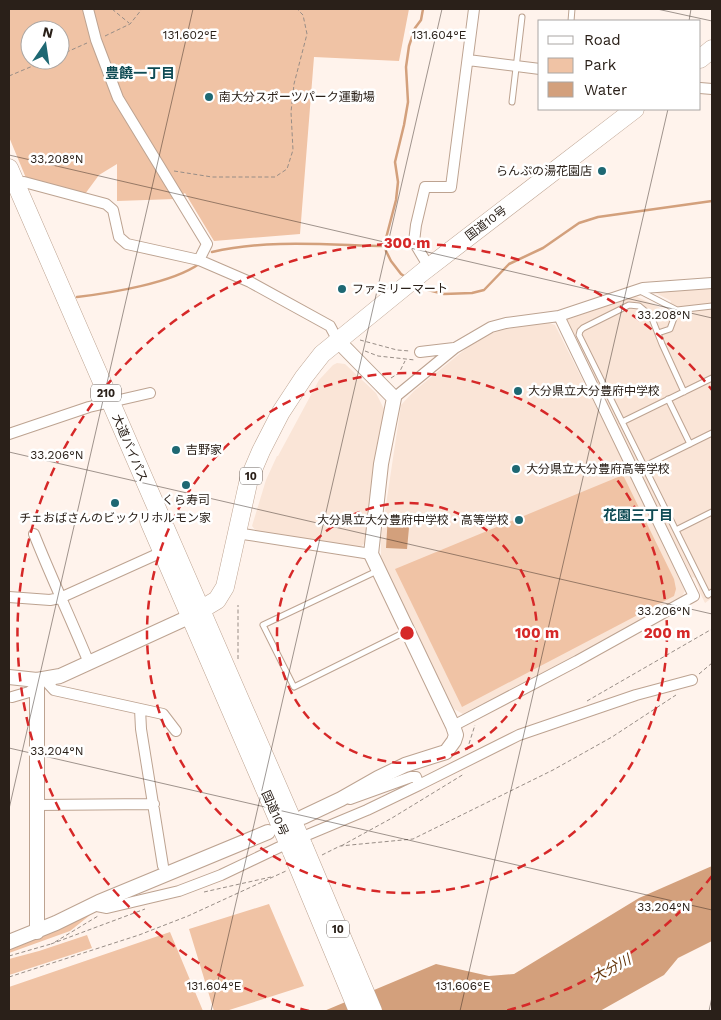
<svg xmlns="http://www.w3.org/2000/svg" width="721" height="1020" viewBox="0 0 721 1020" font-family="'Work Sans','Noto Sans JP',sans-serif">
  <rect width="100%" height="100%" fill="#fff3ec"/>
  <path fill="#fae5d7" d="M712,287V598L705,603L699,591V588L695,578L692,577L586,365L565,320L635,296L659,307L661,311L666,313L671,301L652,291Z
    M546,322L555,325L655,524L685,591L681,598L654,614L486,705L484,703L463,714L454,709L385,570L381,556V538L401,405L414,391L474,342L489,334L506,329Z
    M337,363L345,364L376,393L384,409L377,468L365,543L358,549L258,533L252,526L266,480L277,456H278L319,380L333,365Z"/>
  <path fill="#f0c3a5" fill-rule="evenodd" d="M9,9H409L399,61L314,57L300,234L214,241L185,193L175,199L117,201V164L99,175L85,194L26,178L9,137ZM30,30H60V60H30Z
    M623,475L674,579L676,589L674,596L462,707L395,569Z
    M269,904L304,986L226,1011H214L189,929Z
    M94,912L70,931L9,953V944Z
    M170,932L203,1011H9V987Z
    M87,935L92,948L9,975V959L39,951Z"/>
  <path fill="#d3a07c" d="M388,515L410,517L407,549L386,548Z
    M712,866V941L678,958L664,975L600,1011H324L436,964L489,976L514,974L639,898Z"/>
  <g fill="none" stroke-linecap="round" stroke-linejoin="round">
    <path stroke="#d3a07c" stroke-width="2.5" d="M212,252C268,239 328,245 385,246
      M407,278L401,274L391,261L386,251L385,242L396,200L398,182L395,162L404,125L408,102L406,67L409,46L415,28L421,20L423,9
      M417,285L424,289L444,294L472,293L484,290L509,264L543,248L579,223L598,217L712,201
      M77,297C111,293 172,283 199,264"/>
    <defs>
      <path id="lane" d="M571,21L572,9
        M512,102L522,17
        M638,290L677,310L712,306
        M658,333L670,329L677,310
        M684,392L662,344L651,316L639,306L629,305L583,328L580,331L579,335L708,595L712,592
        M668,399L690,444
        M622,422L712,378
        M645,466L712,433
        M676,530L712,512
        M377,571L263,625L294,687L407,631"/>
      <path id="street" d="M88,9L96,40L118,98L207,244L199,260
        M468,60L540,69
        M700,88L712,89
        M16,185L24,182L106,204L113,210L119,237L127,244L199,260L250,282L330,326L338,341
        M429,267L414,242L416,225L425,187H451L474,9
        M420,352L454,348
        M394,398L455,348L491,327L506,323L559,316L643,288L712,283
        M9,434L89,407L150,393
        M34,534C51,577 71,619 89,663
        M243,534L371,554
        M9,597L50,600L60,598L162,552
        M44,679L54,690L163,714L176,731
        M12,697L29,692L37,686
        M140,709L141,729L163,866
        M453,726L577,661L694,596L559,316
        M419,785L519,735L636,695L692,680
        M37,805L154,804
        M300,838L367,810L419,785L416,777H411L350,799
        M92,905L107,908L179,891L221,875L288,843"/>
      <path id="secondary" d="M9,677L37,680L60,676L189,617
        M37,680V932
        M303,817L341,799L378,778L405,765L446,752L454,741L456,735L453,726L371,554L381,464L394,398L338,341
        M9,942L56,923L99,902L268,832"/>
      <path id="highway" d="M700,59L712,49
        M9,168L304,847
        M149,521L292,852
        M192,615L217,600L225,587L249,479L261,451L281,412L304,377L322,354L424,271L635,109"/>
    </defs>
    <use href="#lane" stroke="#bda391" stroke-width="7"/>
    <use href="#street" stroke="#bda391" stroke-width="12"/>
    <use href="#secondary" stroke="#bda391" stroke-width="16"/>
    <use href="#highway" stroke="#bda391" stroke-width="19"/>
    <path stroke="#988d86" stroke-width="1" stroke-dasharray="4 2.5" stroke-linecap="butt" d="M112,9L129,23
      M105,36L130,24L142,9
      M60,55L87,43
      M9,76L47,60
      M174,171L212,177H275L287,169L293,150L291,112L294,84L307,34L303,15L297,9
      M360,340L397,350L410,351
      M365,351L378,356L415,360
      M391,378L399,373L405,361
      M238,659V605
      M699,674L712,663
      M587,701L712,629
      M467,750L475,725
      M341,846L392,818L464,774
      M322,855L340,846L413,839L553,770L612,737L676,695
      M204,892L271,877
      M55,942L98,916
      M51,944L145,909
      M9,956L51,944
      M9,977L139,935L188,916L286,871"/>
    <use href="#lane" stroke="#fff" stroke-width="5"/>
    <use href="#street" stroke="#fff" stroke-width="10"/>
    <use href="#secondary" stroke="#fff" stroke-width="14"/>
    <use href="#highway" stroke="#fff" stroke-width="18"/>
    <defs>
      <path id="highway-bridge" d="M304,847L373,1011
        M292,852L358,1011"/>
    </defs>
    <use href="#highway-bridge" stroke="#bda391" stroke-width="19" stroke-linecap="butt"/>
    <use href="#highway-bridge" stroke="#fff" stroke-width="18"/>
  </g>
  <path fill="none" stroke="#2a2019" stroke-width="1" stroke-opacity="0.45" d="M657,9L712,21M689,21L691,9M9,155L712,318M9,452L712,614M9,748L712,910M9,809L193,9M211,1011L442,9M460,1011L668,109M709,1011L712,997"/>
  <g fill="none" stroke="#d62828" stroke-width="2.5" stroke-dasharray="9 6">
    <circle cx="407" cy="633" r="130"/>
    <circle cx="407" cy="633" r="260"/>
    <path d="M712 876A390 390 0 0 1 505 1011M309 1011A390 390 0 1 1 712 390"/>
  </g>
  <g fill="#1e6873" stroke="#fff" stroke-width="2">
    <circle cx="209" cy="97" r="5"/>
    <circle cx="602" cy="171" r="5"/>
    <circle cx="342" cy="289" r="5"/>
    <circle cx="518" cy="391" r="5"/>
    <circle cx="176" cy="450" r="5"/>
    <circle cx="516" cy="469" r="5"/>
    <circle cx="186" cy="485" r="5"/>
    <circle cx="115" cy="503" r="5"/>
    <circle cx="519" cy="520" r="5"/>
  </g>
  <g text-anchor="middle" stroke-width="5" stroke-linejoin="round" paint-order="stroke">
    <g fill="#fff" stroke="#6a635e" stroke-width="1">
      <rect x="91" y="384.5" width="30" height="17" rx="4"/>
      <rect x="240" y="467.5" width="22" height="17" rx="4"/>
      <rect x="327" y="920.5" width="22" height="17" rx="4"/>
    </g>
    <g font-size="11" font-weight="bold" fill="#2a2019">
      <text x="106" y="397">210</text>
      <text x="251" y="480">10</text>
      <text x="338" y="933">10</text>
    </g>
    <g font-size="12" fill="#2a2019" stroke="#fff" text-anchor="start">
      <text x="219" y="101">南大分スポーツパーク運動場</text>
      <text x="592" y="175" text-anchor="end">らんぷの湯花園店</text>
      <text x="352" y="293">ファミリーマート</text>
      <text x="528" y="395">大分県立大分豊府中学校</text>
      <text x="186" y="454">吉野家</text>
      <text x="526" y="473">大分県立大分豊府高等学校</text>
      <text x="186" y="504" text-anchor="middle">くら寿司</text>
      <text x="115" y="522" text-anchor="middle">チェおばさんのビックリホルモン家</text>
      <text x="509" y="524" text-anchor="end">大分県立大分豊府中学校・高等学校</text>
    </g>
    <g font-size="12" fill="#2a2019" stroke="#fff">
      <text transform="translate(486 223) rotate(-37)" y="4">国道10号</text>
      <text transform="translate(130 448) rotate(67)" y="4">大道バイパス</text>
      <text transform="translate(275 813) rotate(66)" y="4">国道10号</text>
    </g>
    <g font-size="14" font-weight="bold" fill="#0f4b54" stroke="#fff">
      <text x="140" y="78">豊饒一丁目</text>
      <text x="638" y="520">花園三丁目</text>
    </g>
    <g font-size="14" font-style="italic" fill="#65350a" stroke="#fff">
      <text transform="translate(611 968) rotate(-28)" y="5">大分川</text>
    </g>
  </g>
  <g font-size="12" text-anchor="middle" fill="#2a2019" stroke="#fff" stroke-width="5" stroke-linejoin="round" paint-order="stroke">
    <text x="190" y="39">131.602°E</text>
    <text x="439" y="39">131.604°E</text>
    <text x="57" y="163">33.208°N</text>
    <text x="664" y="319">33.208°N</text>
    <text x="57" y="459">33.206°N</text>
    <text x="664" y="615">33.206°N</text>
    <text x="57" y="755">33.204°N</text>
    <text x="664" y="911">33.204°N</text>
    <text x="214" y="990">131.604°E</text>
    <text x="463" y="990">131.606°E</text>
  </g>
  <circle cx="407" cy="633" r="8" fill="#d62828" stroke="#fff" stroke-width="2.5"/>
  <g font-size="15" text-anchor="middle" font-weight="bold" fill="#d62828" stroke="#fff" stroke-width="5" stroke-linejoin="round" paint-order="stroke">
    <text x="407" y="248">300 m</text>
    <text x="537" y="638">100 m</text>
    <text x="667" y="638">200 m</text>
  </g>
  <rect width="721" height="1020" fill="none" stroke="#2a2019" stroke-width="20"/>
  <rect x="538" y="20" width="162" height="90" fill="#ffffff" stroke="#aaa6a3"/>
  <rect x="548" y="36" width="25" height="8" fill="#ffffff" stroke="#aaa6a3"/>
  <text x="584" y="45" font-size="15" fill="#2a2019">Road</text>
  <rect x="548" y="58" width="25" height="15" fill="#f0c3a5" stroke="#aaa6a3"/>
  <text x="584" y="70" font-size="15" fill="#2a2019">Park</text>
  <rect x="548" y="82" width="25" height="15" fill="#d3a07c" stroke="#aaa6a3"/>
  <text x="584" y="95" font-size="15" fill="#2a2019">Water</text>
  <g transform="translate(45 45) rotate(13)"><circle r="24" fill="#ffffff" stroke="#aaa6a3"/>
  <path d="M0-4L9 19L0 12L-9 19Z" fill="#1e6873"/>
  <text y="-8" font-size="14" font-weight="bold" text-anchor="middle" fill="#2a2019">N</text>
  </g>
</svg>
